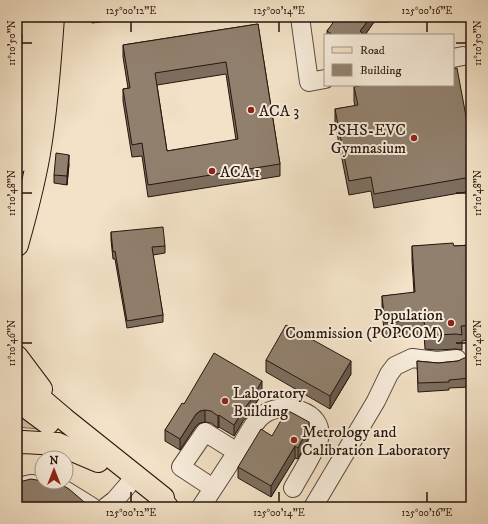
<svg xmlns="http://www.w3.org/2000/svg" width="488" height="524" viewBox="0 0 488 524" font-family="'IM FELL DW Pica',serif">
  <rect width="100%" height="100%" fill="#f3e2c7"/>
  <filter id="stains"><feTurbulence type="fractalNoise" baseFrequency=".005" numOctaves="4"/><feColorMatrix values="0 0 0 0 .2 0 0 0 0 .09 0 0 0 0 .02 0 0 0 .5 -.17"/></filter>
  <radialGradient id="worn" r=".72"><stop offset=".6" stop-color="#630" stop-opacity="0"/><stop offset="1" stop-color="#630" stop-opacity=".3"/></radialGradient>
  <path fill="#d0bfa8" stroke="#7b6a5b" d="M17,412L38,429L17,427Z"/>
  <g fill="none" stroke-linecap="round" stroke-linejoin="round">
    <defs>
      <path id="minor" d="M300,17L309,82L325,79
        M17,26H35
        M453,58L463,56
        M237,452C244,442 253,422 263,415C282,400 325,410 319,439C318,443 316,447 314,450C308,463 300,475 293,488
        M17,487L31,484L63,489L92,507
        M106,507L115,500L128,485
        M201,507L237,452L205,432L181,467L213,488
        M313,507L376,401L389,374L395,366L412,358L437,361L457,359"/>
      <path id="major" d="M17,162L24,134L29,102L35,17
        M17,245C26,213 35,180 40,147C47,104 50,61 53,17
        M17,357L41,389
        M17,379L64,419L163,498L164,505L167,507
        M17,400L48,423"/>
      <path id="highway" d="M17,157L19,155
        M17,443L23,442L58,444L98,461"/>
    </defs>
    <use href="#minor" stroke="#59483c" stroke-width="20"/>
    <use href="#major" stroke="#26150e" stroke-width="24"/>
    <use href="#highway" stroke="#26150e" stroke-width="24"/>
    <use href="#minor" stroke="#f7ecdb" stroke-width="18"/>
    <use href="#major" stroke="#f3e2c7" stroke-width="22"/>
    <use href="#highway" stroke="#f3e2c7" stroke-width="22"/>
  </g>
  <path fill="#7d6e5f" stroke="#26150e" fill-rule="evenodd" d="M91,17H135L92,23Z
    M334,17H389V22H374L365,35H327V31L335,21Z
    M258,24L280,164V176L148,197L142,156L132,157L123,101V89L128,88L123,57V45ZM226,74L236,140L167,151L157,85Z
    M354,87L471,143V191L374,208L371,191L349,195L335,123V109L355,106L354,101Z
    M69,164L67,185L54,183V175Z
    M111,232L165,246V253L153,255L163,315V322L127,328L115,259H113L111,240Z
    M471,245V340L462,341V350L456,349L437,350L425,349L424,334L385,338L382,311V296L414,293L412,261V246H454Z
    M471,357V387L449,388V390L418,392L417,361L438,363L458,361Z
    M266,360L351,374L330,409L266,372Z
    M262,393L251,412L243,421L234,436L219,427L218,428L211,423L205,422L200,423L196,426L180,450L165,441V430L184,404Z
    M309,422V437L298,459L295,458L271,497L238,478V467L272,436Z"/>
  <path fill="#665a4d" stroke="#26150e" d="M371,17H374V22L365,35L360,31Z
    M69,155V164L67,185V176Z
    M351,361V374L330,409V396Z
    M262,381V393L251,412L243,421L234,436V425Z
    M205,410V422L200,423L196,426L180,450V439L196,414L200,411Z
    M219,415V427L218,428V416Z
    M309,426V437L298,459V448Z
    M295,446V458L271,497V486Z"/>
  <path fill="#91806e" stroke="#26150e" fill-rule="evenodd" d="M335,17H371L360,31L364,35H333L327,31L335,20Z
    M258,24L280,164L148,185L142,143L132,145L123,89L130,88L123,45ZM226,62L238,139L167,151L155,73Z
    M457,68L471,143V177L374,194L371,177L349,181L335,109L358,105L354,87L364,85H453V69Z
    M56,153L69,155L67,176L54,175Z
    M163,227L165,246L152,247L163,315L127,321L115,251L113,252L111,232Z
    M453,243L454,246L471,245V325L461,326L462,335L456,334L437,335L425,334L424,319L385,323L382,296L415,292L412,246Z
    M286,325L351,361L330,396L266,360Z
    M214,353L262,381L251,400L243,410L234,425L219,415L218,416L211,411L205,410L200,411L196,414L180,439L165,430L182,403L184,404Z
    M471,357V378L449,380V382L418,383L417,361L438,363L458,361L464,358Z
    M287,410L309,422V426L298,448L295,446L271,486L238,467L261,429L272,436Z
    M31,479L42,481V482H50L59,483L69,489L90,507H17V483L23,481Z"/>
  <path fill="none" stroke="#26150e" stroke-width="1.5" d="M131,22V32M279,22V32M427,22V32M22,43H32M456,43H466M22,193H32M456,193H466M22,343H32M456,343H466M131,492V502M279,492V502M427,492V502"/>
  <g fill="#8f2418" stroke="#f7ecdb" stroke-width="1.5">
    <circle cx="251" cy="110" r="4"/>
    <circle cx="414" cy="138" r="4"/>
    <circle cx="212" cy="171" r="4"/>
    <circle cx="451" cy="323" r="4"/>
    <circle cx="225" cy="401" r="4"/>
    <circle cx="294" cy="440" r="4"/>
  </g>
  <g text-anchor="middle" stroke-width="4" stroke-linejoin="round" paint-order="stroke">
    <g font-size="16" fill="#26150e" stroke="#f7ecdb" text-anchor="start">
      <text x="259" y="116">ACA 3</text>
      <text x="406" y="135" text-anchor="end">PSHS-EVC<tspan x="406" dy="18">Gymnasium</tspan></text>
      <text x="220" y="177">ACA 1</text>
      <text x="443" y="320" text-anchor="end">Population<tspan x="443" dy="18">Commission (POPCOM)</tspan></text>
      <text x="233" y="398">Laboratory<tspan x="233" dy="18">Building</tspan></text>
      <text x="302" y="437">Metrology and<tspan x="302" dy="18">Calibration Laboratory</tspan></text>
    </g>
  </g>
  <rect width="488" height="524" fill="none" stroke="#f3e2c7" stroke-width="44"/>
  <rect x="324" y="34" width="130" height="52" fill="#f7ecdb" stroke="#a39689"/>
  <rect x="332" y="47" width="20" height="6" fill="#f3e2c7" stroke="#a39689"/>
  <text x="360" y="54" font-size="12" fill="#26150e">Road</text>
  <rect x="332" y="64" width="20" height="12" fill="#91806e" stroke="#a39689"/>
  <text x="360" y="74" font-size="12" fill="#26150e">Building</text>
  <g transform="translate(54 470)"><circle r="19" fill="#f7ecdb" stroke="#a39689"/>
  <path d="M0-3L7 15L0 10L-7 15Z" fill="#8f2418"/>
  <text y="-6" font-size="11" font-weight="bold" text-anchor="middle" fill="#26150e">N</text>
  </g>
  <rect x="22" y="22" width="444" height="480" fill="none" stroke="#26150e" stroke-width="1.5"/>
  <g font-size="10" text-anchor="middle" fill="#26150e">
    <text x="131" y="14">125°00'12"E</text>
    <text x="279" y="14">125°00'14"E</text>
    <text x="427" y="14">125°00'16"E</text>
    <text transform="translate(11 43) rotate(-90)" y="4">11°10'50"N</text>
    <text transform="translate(477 43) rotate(-90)" y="4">11°10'50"N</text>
    <text transform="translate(11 193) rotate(-90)" y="4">11°10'48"N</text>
    <text transform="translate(477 193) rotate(-90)" y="4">11°10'48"N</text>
    <text transform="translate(11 343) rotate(-90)" y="4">11°10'46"N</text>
    <text transform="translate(477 343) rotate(-90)" y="4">11°10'46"N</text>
    <text x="131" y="516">125°00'12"E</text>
    <text x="279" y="516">125°00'14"E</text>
    <text x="427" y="516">125°00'16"E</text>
  </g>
  <rect width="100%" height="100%" filter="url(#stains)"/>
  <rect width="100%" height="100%" fill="url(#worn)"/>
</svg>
